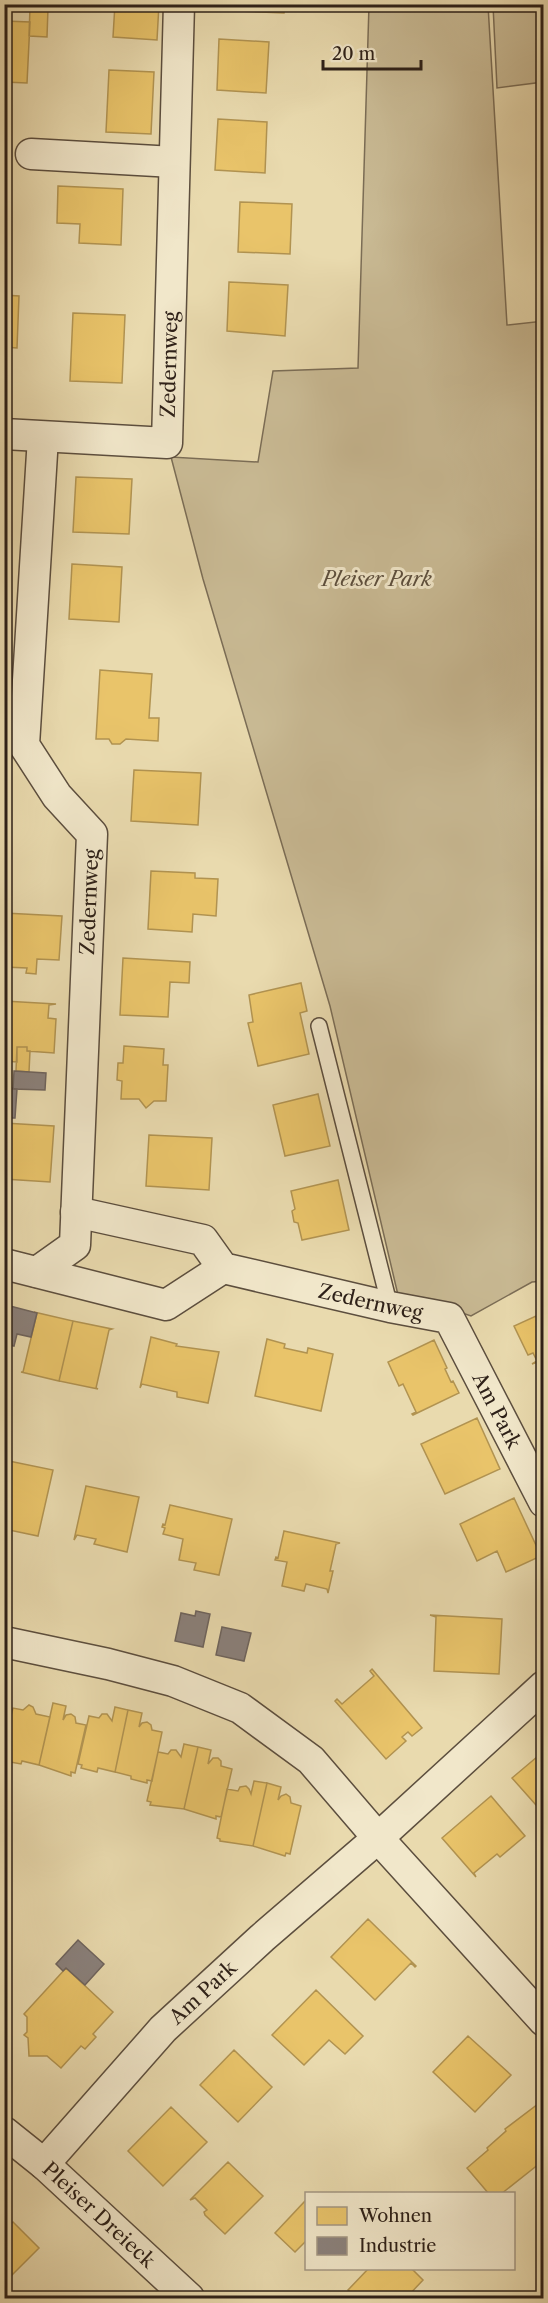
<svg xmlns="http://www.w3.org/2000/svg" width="548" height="2303" viewBox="0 0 548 2303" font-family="'Libre Caslon Text',serif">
  <rect width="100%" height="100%" fill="#e9daae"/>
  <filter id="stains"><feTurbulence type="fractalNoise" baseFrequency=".00333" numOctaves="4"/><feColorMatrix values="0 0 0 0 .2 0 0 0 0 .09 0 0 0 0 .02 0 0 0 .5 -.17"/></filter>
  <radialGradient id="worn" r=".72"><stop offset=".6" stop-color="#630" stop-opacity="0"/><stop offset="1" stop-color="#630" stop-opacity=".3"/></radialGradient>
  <path fill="#c9ba94" stroke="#7b6d56" stroke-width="1.5" d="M369,5H488L507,325L544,321V1281L532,1282L471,1316L433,1303L398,1295L330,1006L203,579L171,457L258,462L273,371L358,368Z
    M493,5H543V82L497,88Z"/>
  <path fill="#e9c46a" stroke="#b19351" stroke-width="1.5" d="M115,4H159L157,40L113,37Z
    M216,4H285L284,13L216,10Z
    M30,8H48L47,37L29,36Z
    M4,21L30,22L27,83L4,82Z
    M219,39L269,42L266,93L217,90Z
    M109,70L154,72L151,134L106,132Z
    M218,119L267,122L265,173L215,170Z
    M58,186L123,189L121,245L79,243L80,224L57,223Z
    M240,202L292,204L290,254L238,252Z
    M229,282L288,285L285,336L227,331Z
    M4,295L19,296L17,348L4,347Z
    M73,313L125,315L122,383L70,381Z
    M76,477L132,479L129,534L73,532Z
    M72,564L122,567L119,622L69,619Z
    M100,670L152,674L149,718H159L158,741L126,739L120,744H112L109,739H96Z
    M134,770L201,773L198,825L131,821Z
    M151,871L195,873V878L218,879L216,916L193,914L192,932L148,929Z
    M4,913L62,916L59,960L37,959L36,974L26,973L27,968L4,967Z
    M123,958L190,962L189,983L170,982L168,1017L120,1015Z
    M301,983L307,1011L300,1013L309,1054L258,1066L248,1023L253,1022L249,995Z
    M4,1001L56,1004L49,1005L48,1018L56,1019L54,1053L27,1051V1047H17V1062L4,1061Z
    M124,1046L164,1049L163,1065H168L166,1101H154L146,1108L139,1099H121L122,1081L117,1080L118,1063H123Z
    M17,1047H27V1051H30L29,1072L16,1071Z
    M318,1094L330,1146L285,1156L273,1105Z
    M4,1123L54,1126L50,1182L4,1179Z
    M149,1135L212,1138L209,1190L146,1186Z
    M338,1180L349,1230L302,1240L298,1223L294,1222L292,1211L295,1209L291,1191Z
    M34,1312L73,1321L59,1381L21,1372H23L37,1313Z
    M536,1316L538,1322L544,1319V1360L532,1364L537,1361L533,1353L528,1355L514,1326Z
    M73,1321L112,1329L109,1330L96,1388L98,1389L59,1381Z
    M151,1337L177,1344L176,1346L219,1352L208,1403L177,1397V1392L142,1384L140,1388Z
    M267,1339L285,1344L284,1348L307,1353L308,1348L333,1354L321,1411L255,1396Z
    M434,1340L447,1368L445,1369L451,1382L453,1381L459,1393L413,1415L412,1414L416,1412L403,1384L399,1386L388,1362Z
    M477,1418L500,1469L445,1494L421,1444Z
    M4,1460L53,1470L38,1536L4,1529V1511L9,1492L4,1491Z
    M86,1486L139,1497L127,1552L94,1544L96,1539L77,1535L74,1540Z
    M514,1498L541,1556L506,1572L497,1551L477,1561L460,1524Z
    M170,1505L232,1519L219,1575L194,1570L196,1563L179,1560L183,1539L163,1534L165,1528L162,1527L163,1524L165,1525Z
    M284,1531L340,1543L336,1544L330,1571H333L328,1593L327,1589L306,1584L304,1591L282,1586L287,1562L275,1560L276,1557L278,1558Z
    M430,1615L502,1619L499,1674L434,1671L436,1617Z
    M372,1669L422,1728L412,1736L408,1732L402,1737L406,1741L386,1759L335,1701L337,1699L342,1704L374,1676L370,1671Z
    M53,1703L66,1706L63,1720L66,1715L71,1714L75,1717L76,1723L86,1725L75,1773L71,1772V1776L39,1765Z
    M29,1705L33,1707L36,1714L50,1717L39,1765L22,1761L21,1764L5,1761L4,1757L6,1736L4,1732L5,1730L7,1731L13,1708L23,1710Z
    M115,1707L128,1710L115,1772L98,1768L97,1772L81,1768L82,1765L78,1764L89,1716L99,1718L102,1714H107L112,1721Z
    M128,1710L142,1713L139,1727L142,1723L147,1722L151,1725L152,1730L162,1732L152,1781L147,1780V1783L131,1779V1776L115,1772Z
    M184,1744L198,1747L184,1809L150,1805L151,1802L147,1801L158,1752L168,1754L171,1750H176L181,1757Z
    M198,1747L211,1750L208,1764L213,1758H218L221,1761V1766L232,1769L221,1817L216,1816V1819L184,1809Z
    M544,1751V1814L512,1778Z
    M254,1781L267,1783L253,1846L220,1841V1839L217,1838L227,1789L238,1791L240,1787L246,1786L249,1789L251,1794Z
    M267,1783L281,1787L278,1800L281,1796L286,1794L290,1797L291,1803L301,1806L290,1854L286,1853L285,1856L253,1846Z
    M491,1796L525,1836L500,1857L497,1854L474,1873L476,1877L442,1838Z
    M368,1919L416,1966L415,1967L411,1963L375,2000L331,1957Z
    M66,1968L113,2012L93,2034L96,2037L85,2049L81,2046L61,2068L47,2056H29L28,2038L24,2035L27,2032V2017L24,2014Z
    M316,1990L363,2036L345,2054L329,2040L304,2065L272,2035Z
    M468,2036L511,2075L475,2112L433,2072Z
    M234,2050L272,2087L238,2122L200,2085Z
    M538,2104L544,2111V2160L501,2194H489L467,2168L488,2150L487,2148L506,2131L505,2129Z
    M171,2107L207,2142L163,2186L128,2151Z
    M228,2162L263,2196L225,2234L205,2215L204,2212L207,2210L195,2198L190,2200Z
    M306,2200V2244L305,2242L295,2252L275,2233Z
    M13,2222L39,2248L4,2283V2230Z
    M369,2268H411L423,2280L408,2296L403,2292L397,2298H357L348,2290Z"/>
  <path fill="#8a817c" stroke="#6e645e" stroke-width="1.5" d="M14,1071L46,1073L45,1090L13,1089Z
    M4,1088L17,1089L15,1118H4Z
    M10,1306L37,1313L31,1337L17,1334L14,1346L4,1344V1330Z
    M196,1611L210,1614L203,1647L175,1641L181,1613L195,1616Z
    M222,1627L251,1633L244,1661L216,1655Z
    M78,1940L104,1964L85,1985L66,1968L63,1971L56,1964Z"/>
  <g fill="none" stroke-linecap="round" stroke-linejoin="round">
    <defs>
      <path id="lane" d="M319,1026L390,1307"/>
      <g id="street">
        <path d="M31,154L174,162"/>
        <path id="s1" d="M4,434L167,443L179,4"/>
        <path id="s2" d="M76,1212L203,1240L223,1268L390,1307L449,1318L544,1502"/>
        <path d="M4,1264L166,1305L223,1268"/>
        <path id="s3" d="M37,1272L75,1245L92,834L57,796L24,745L43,437"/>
        <path d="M4,1642L108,1664L173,1681L240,1708L311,1760L378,1838L544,2021"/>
        <path id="s4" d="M4,2132L44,2164L189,2298"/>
        <path id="s5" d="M44,2164L163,2029L262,1938L378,1838L544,1686"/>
      </g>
    </defs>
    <use href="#lane" stroke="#5c4e3e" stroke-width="18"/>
    <use href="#street" stroke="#5c4e3e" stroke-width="33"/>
    <use href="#lane" stroke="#f1e7ca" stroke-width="15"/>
    <use href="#street" stroke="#f1e7ca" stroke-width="30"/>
  </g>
  <g text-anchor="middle" stroke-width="6" stroke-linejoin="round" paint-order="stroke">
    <g font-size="20" fill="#2d2018" stroke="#f1e7ca">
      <text dy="7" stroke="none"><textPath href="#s1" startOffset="242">Zedernweg</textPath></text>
      <text dy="7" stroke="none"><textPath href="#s3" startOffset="390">Zedernweg</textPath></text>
      <text dy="7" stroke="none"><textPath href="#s2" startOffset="316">Zedernweg</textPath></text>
      <text dy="7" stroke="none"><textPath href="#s2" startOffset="500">Am Park</textPath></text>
      <text dy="7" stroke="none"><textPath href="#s5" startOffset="234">Am Park</textPath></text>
      <text dy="7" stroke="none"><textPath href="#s4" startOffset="126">Pleiser Dreieck</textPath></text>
    </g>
    <g font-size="20" font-style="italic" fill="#5c4e3d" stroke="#f1e7ca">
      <text x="377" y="586">Pleiser Park</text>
    </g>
  </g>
  <rect width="548" height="2303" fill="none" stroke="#e9daae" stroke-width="24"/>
  <rect x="6" y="6" width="536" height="2291" fill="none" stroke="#2d2018" stroke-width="3"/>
  <rect x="12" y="12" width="524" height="2279" fill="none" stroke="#2d2018" stroke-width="1.5"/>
  <rect x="305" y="2192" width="210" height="78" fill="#f1e7ca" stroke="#a39783" stroke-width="1.5"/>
  <rect x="317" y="2207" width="30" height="18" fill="#e9c46a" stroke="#a39783" stroke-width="1.5"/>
  <text x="359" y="2222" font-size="18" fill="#2d2018">Wohnen</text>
  <rect x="317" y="2237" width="30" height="18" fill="#8a817c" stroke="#a39783" stroke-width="1.5"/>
  <text x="359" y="2252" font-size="18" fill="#2d2018">Industrie</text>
  <path d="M323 60v9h98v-9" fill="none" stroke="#2d2018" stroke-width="3"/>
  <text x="332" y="60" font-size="18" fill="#2d2018" stroke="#f1e7ca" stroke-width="4.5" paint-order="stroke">20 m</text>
  <rect width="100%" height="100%" filter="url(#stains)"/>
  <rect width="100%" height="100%" fill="url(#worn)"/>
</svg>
